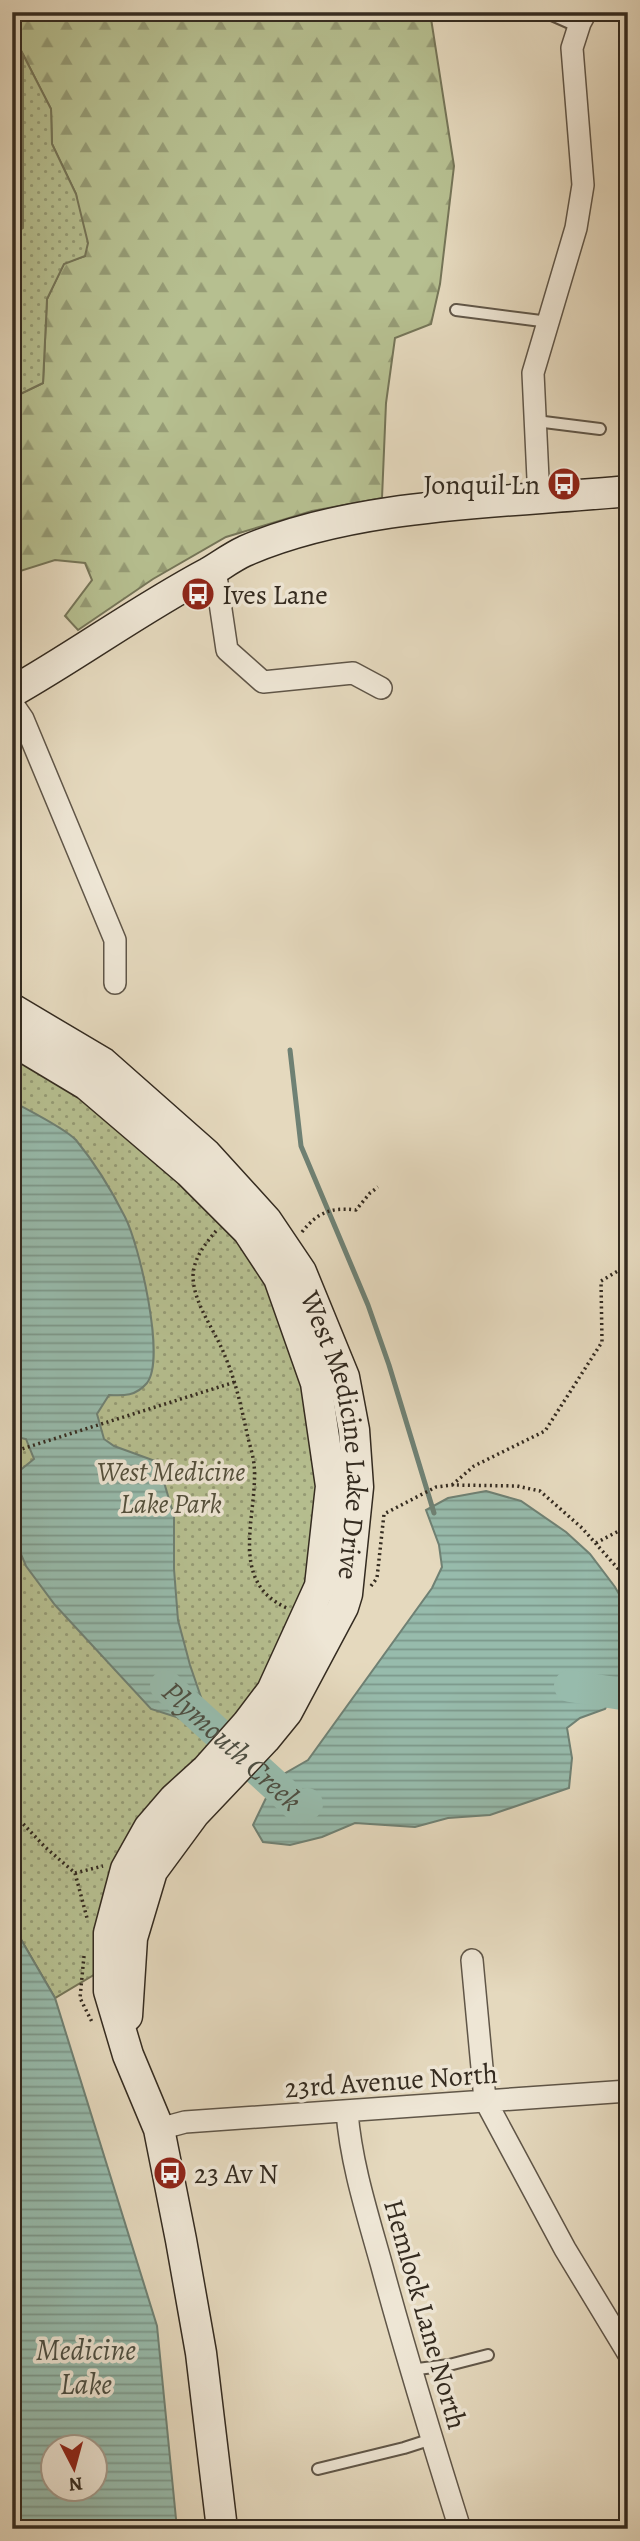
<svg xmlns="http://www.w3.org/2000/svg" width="640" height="2541" viewBox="0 0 640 2541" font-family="Alegreya,serif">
  <defs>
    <pattern id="forest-firs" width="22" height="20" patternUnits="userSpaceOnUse" patternTransform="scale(1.75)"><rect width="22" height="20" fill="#b6bf90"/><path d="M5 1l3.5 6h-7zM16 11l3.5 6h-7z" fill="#959b75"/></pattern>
    <pattern id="park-dots" width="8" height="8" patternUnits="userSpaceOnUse" patternTransform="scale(1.75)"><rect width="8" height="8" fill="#b6bf90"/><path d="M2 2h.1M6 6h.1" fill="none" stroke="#959b75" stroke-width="1.8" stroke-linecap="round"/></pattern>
    <pattern id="water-rules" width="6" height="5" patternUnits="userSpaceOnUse" patternTransform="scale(1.75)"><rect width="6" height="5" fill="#97bbac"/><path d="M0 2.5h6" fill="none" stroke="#7c988c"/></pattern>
  </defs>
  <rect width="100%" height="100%" fill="#e5d9be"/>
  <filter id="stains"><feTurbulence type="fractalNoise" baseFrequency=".00286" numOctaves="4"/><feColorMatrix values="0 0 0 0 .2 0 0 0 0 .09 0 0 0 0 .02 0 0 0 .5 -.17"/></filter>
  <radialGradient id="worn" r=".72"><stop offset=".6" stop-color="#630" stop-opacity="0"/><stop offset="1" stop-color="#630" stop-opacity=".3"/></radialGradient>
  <path fill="url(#forest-firs)" stroke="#757558" stroke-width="2" d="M12,12H430L454,166L440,284L431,324L395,338L386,403L382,498L312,511L226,537L153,579L78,630L65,616L92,580L85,563L55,560L20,571L12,587V398L43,383L47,299L64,263L85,256L76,194L52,144L51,109L12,33Z"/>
  <path fill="url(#park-dots)" stroke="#757558" stroke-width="2" d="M12,33L51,109L52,144L76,194L88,243L85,256L64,264L47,299L43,383L12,398Z
    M12,1040L248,1231L316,1383L320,1587L107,1967L55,1998L12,1924Z"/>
  <path fill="#b6bf90" stroke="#757558" stroke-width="2" d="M12,52L23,55V228L12,235Z"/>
  <path fill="url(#water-rules)" stroke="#6f8174" stroke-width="2" fill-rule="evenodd" d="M12,1101C28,1110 65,1128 76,1140C94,1162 112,1191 125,1217C139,1244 166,1358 147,1383C136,1396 124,1396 109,1395L97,1414L104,1439L114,1446L158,1462L174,1516V1569L178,1620L190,1665L203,1703L189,1721L151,1709L55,1605L26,1566L12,1533V1481L18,1472L34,1459L26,1439L12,1436Z
    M486,1491L521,1501L566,1532L590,1554L615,1587L627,1608L628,1665L623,1677L605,1709L580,1718L567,1728L572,1758L569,1788L490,1815L448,1818L415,1827L355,1823L322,1837L290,1845L263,1842L253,1825L266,1798L282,1775L308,1760L432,1588L442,1567L439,1545L426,1510L448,1498Z
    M12,1924L55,1998L157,2326L177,2529H12ZM52,2446H94V2488H52Z"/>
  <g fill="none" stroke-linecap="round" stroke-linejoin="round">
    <path stroke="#6f8174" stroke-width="5" d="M290,1050L301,1146L368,1305L389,1365L434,1513"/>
    <g stroke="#97bbac" stroke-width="32">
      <path id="s1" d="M166,1686L299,1807L307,1804"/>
      <path d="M570,1686L628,1695"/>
    </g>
    <defs>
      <path id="lane" d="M545,12L579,27
        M456,310L549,322
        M536,421L600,429
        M410,2370L449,2365L488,2355
        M318,2469L404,2448L432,2439"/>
      <path id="street" d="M539,500L533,373L576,228L583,185L572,48L580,23L586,12
        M215,569L227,650L263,682L353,673L381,688
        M12,703L23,719L115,940V983
        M472,1960L485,2100L565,2249L628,2353
        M347,2112C351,2163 367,2213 381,2263C405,2352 432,2440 460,2529
        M159,2129L185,2122L628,2091"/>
      <g id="secondary">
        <path d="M12,692C79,654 140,609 208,573C220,566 232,557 245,551C358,502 505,503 628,491"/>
        <path id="s2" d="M12,1009L103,1063L206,1154L266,1220L301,1272L344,1377L354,1430L358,1487L347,1594L343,1607L287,1712L265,1739L194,1814L152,1871L132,1938L127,2016"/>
        <path d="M12,1040L87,1085L189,1172L248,1231L279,1278L316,1383L331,1486L320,1586L272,1691L247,1724L207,1769L174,1799L149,1828L126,1869L109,1933V1991L128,2055L159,2129L181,2240L201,2353L222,2529"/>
      </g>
    </defs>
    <use href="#lane" stroke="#605648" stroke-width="14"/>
    <use href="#street" stroke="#605648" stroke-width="24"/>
    <use href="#secondary" stroke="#342b20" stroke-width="33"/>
    <path stroke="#342b20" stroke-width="3.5" stroke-dasharray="2 3.5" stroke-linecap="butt" d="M216,1231C205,1244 193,1259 193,1277C194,1305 215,1330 225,1356C236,1382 242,1410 248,1438C250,1446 253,1455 254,1464C259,1513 226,1581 287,1608
      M302,1232C318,1212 331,1207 356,1210L370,1193L378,1187
      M12,1452L235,1382
      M452,1485L474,1466L545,1431L602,1342L601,1281L628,1265
      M596,1543L628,1526
      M371,1586L377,1578L384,1514L436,1487L452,1485L517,1486L540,1491L582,1528L628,1580
      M12,1812L45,1847L75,1873L87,1918
      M75,1873L103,1866
      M84,1956L80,1998L92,2022"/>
    <use href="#lane" stroke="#eee6d5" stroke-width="10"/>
    <use href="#street" stroke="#eee6d5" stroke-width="21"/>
    <use href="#secondary" stroke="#eee6d5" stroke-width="30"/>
  </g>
  <defs>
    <symbol id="bus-disc" viewBox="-11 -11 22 22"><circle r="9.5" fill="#8f2418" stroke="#eee6d5"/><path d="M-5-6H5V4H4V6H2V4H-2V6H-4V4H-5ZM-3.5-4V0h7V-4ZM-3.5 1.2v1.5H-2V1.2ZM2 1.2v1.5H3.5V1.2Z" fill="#fff"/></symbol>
  </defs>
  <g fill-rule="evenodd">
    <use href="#bus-disc" x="545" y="465" width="38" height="38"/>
    <use href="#bus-disc" x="179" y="575" width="38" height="38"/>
    <use href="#bus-disc" x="151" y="2154" width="38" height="38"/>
  </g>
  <g text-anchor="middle" stroke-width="7" stroke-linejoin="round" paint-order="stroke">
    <g font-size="28" fill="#342b20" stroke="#eee6d5" text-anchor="start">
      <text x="540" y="494" text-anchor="end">Jonquil Ln</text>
      <text x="222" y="604">Ives Lane</text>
      <text x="194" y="2183">23 Av N</text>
    </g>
    <g font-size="28" fill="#342b20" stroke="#eee6d5">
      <text dy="10" stroke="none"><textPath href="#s2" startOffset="565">West Medicine Lake Drive</textPath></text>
      <text transform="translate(391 2080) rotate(-4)" y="10">23rd Avenue North</text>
      <text transform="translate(426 2314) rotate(74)" y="10">Hemlock Lane North</text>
    </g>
    <g font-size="28" font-style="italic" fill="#54503c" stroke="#eee6d5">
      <text x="171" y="1481">West Medicine<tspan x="171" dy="32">Lake Park</tspan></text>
    </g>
    <g font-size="30" font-style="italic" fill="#4d4f43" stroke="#eee6d5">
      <text dy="10" stroke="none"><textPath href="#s1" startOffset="89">Plymouth Creek</textPath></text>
      <text x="86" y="2360">Medicine<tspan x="86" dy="34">Lake</tspan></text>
    </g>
  </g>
  <rect width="640" height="2541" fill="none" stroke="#e5d9be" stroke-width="42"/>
  <rect x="14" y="14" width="612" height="2513" fill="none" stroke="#342b20" stroke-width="3.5"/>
  <rect x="21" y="21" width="598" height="2499" fill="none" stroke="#342b20" stroke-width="2"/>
  <g transform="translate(74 2468) rotate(174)"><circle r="33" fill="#eee6d5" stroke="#a49b8d" stroke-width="2"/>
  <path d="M0-5L12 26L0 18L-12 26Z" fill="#8f2418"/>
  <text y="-10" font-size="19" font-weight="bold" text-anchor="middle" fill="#342b20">N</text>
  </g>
  <rect width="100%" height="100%" filter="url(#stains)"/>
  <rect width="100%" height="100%" fill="url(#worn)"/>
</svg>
